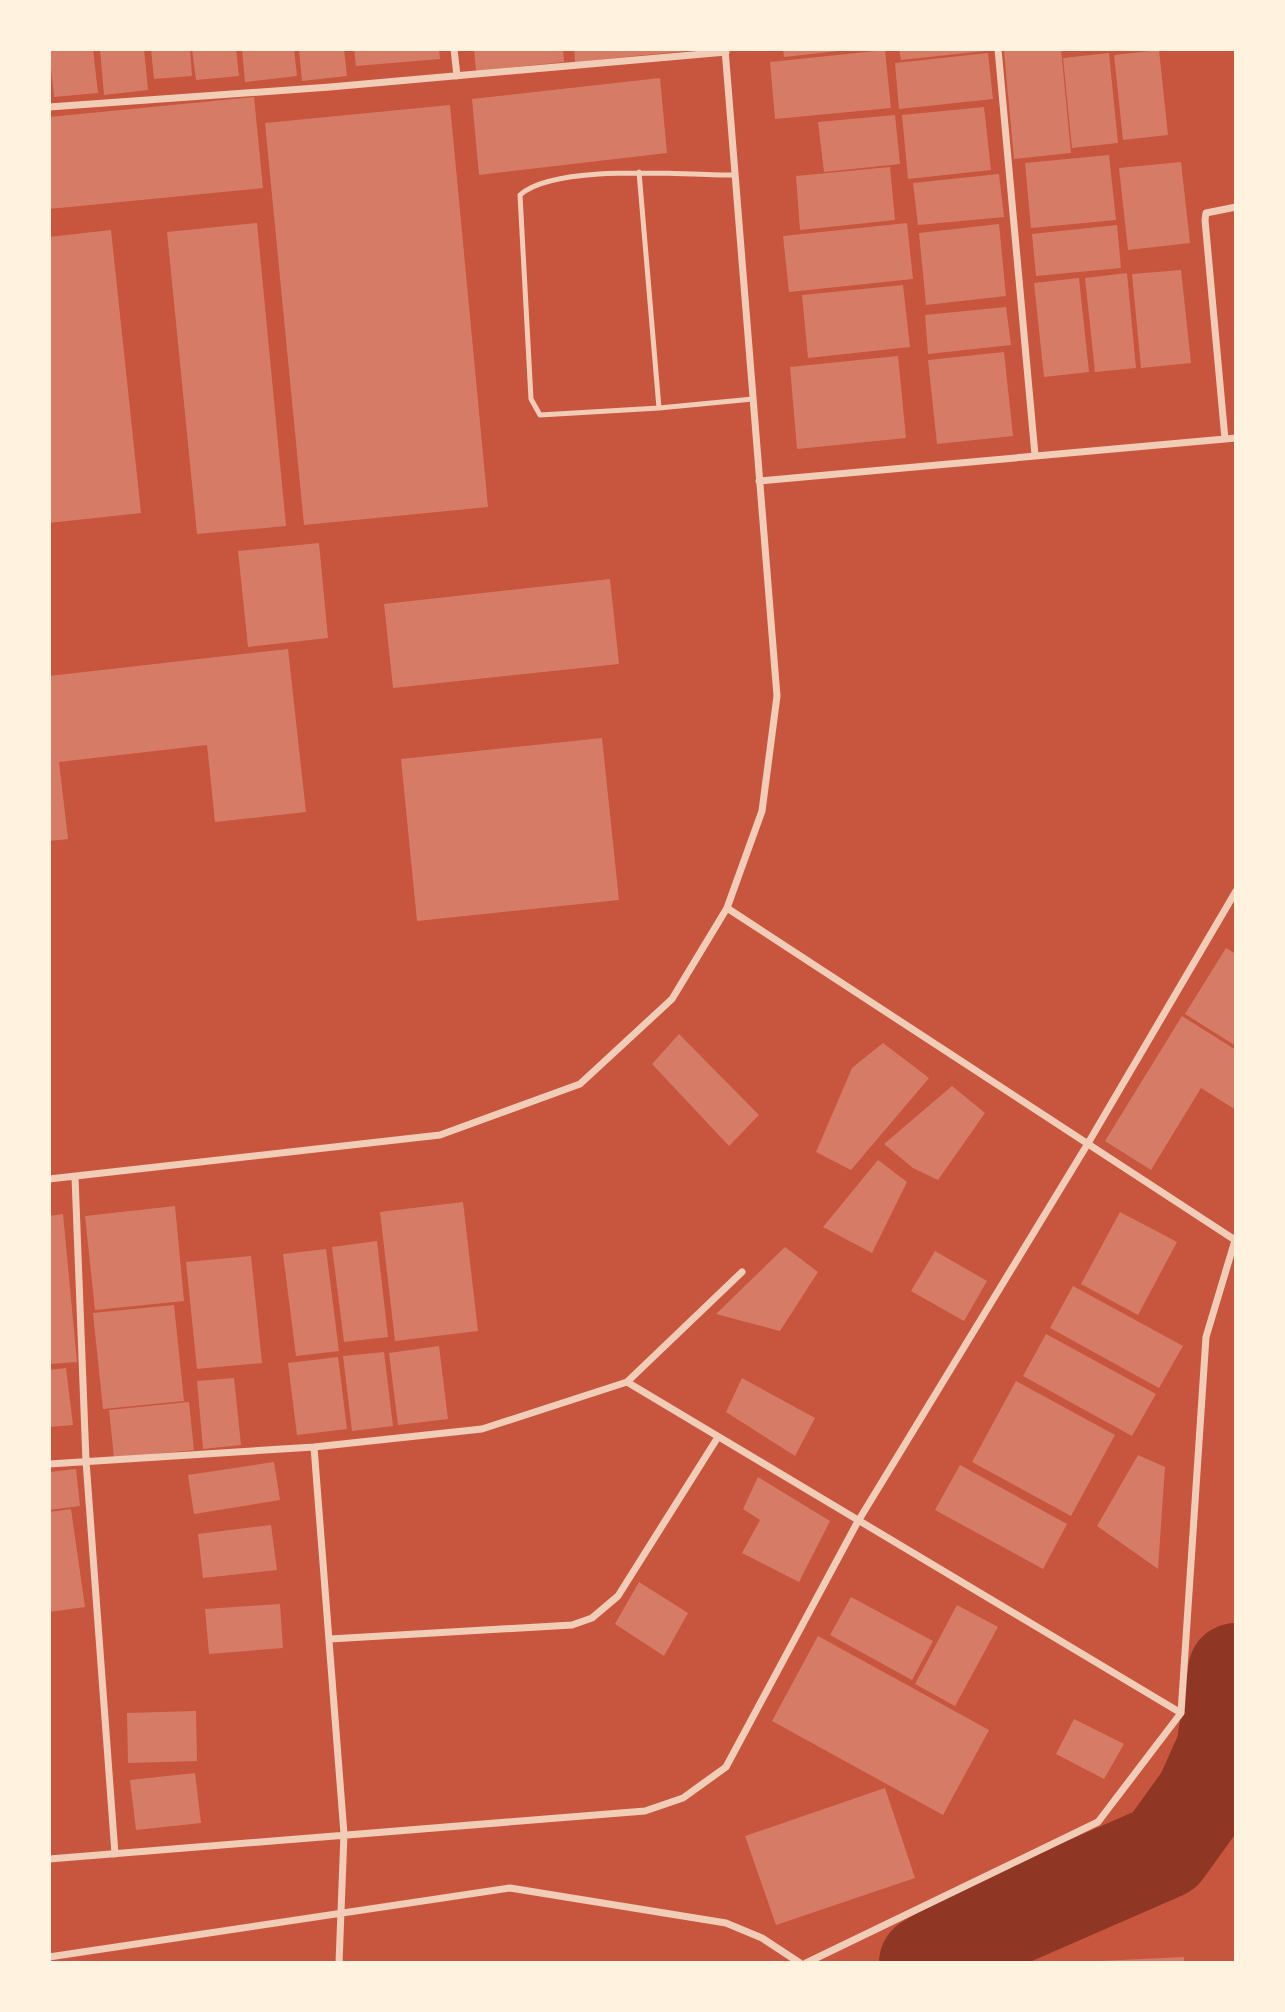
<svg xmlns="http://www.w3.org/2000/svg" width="1285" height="2012" viewBox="0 0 1285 2012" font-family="Inter,sans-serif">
  <rect width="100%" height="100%" fill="#c8553d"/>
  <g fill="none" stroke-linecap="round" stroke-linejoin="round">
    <path stroke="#8f3625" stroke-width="96" d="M927,1963L981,1931L1164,1851L1203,1797L1224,1750L1236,1671"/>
  </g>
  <path fill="#d67c66" d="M49,49H93L98,93L54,97Z
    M100,49H144L148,90L104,95Z
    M151,49H190L192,76L154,79Z
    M192,49H236L239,76L196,80Z
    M242,49H294L297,76L245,82Z
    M299,49H344L347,76L302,81Z
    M354,49H439L440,59L356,66Z
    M474,49H563L564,62L476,71Z
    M574,49H686V51L575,62Z
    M783,49H838V51L784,57Z
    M899,49H985V51L901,60Z
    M1024,49H1061L1071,153L1014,159L1004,51Z
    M885,50L891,108L775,119L770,62Z
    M1159,50L1168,135L1123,140L1114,55Z
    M988,53L993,99L899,109L895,63Z
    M1109,53L1118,143L1072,148L1063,58Z
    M660,78L667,153L479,175L472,99Z
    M254,97L263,188L49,209V117Z
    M450,105L488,507L304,525L265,123Z
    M984,107L991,170L908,179L902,115Z
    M895,115L900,164L824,172L818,122Z
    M1109,155L1116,220L1031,228L1025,163Z
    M1181,162L1190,243L1128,250L1119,168Z
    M890,167L895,220L800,230L796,176Z
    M999,174L1004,217L918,225L913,183Z
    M257,223L286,526L197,534L167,232Z
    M907,223L913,279L789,292L783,236Z
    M999,224L1006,296L926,305L919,233Z
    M1117,225L1121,268L1036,276L1032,234Z
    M111,230L141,513L49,523V237Z
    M1181,270L1191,363L1141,368L1132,274Z
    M1127,273L1136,368L1095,372L1085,278Z
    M1079,278L1089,372L1044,377L1034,283Z
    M903,285L910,347L808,358L802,295Z
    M1006,307L1011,345L928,354L925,315Z
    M1004,352L1013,436L937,444L928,360Z
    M898,356L906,438L797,449L790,367Z
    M319,543L328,638L248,647L238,551Z
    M610,579L619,664L393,688L384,604Z
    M288,649L306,812L215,822L207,745L59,762L68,839L49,841V676Z
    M602,738L619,900L417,921L401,759Z
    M1226,948L1236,954V1046L1185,1014Z
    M1182,1016L1236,1050V1110L1201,1088L1151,1170L1105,1141Z
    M679,1034L759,1115L729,1146L652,1064Z
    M883,1043L929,1078L851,1170L816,1152L852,1068Z
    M952,1086L985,1113L938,1180L913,1168L884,1144Z
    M878,1160L907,1182L872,1253L823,1227Z
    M463,1202L478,1331L395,1341L380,1212Z
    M175,1206L184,1301L95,1310L85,1216Z
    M1120,1212L1177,1242L1138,1315L1081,1284Z
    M63,1214L77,1362L49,1364V1216Z
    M377,1241L388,1337L344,1342L332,1247Z
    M785,1247L818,1272L780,1331L716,1314Z
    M326,1249L339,1351L296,1356L283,1254Z
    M935,1251L987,1281L964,1321L911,1291Z
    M251,1256L262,1363L197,1369L186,1262Z
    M1073,1286L1183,1346L1159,1388L1050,1328Z
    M174,1305L184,1401L103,1409L93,1313Z
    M1046,1334L1156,1394L1132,1436L1023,1376Z
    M439,1346L448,1419L398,1425L389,1353Z
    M384,1352L393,1426L352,1431L343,1356Z
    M338,1357L347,1429L297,1435L288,1363Z
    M66,1368L73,1425L49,1427V1370Z
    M234,1378L241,1445L203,1449L197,1381Z
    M742,1378L815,1418L795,1456L726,1412Z
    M1016,1381L1115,1435L1071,1516L972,1462Z
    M189,1402L194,1450L114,1458L109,1410Z
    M1138,1455L1165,1467L1158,1569L1097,1526Z
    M274,1462L280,1500L194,1514L188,1475Z
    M960,1465L1067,1524L1043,1569L935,1510Z
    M76,1469L80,1506L49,1510V1472Z
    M758,1477L830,1521L799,1582L742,1553L760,1520L743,1509Z
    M71,1509L85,1607L49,1612V1512Z
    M271,1525L277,1570L203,1578L198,1534Z
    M639,1582L688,1613L664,1656L615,1624Z
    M851,1597L933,1641L912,1680L830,1635Z
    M280,1604L283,1648L209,1654L205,1609Z
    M957,1605L998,1627L955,1706L915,1684Z
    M818,1636L989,1730L943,1815L772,1721Z
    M196,1711L197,1761L128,1763L127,1713Z
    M1074,1719L1124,1744L1104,1779L1056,1754Z
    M195,1773L201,1823L136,1830L130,1780Z
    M885,1788L915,1878L776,1925L745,1836Z
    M1184,1957V1963H1099V1961Z"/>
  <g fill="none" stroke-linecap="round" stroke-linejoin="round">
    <path stroke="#f1ccb7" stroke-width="5" d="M639,172L659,408L540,415L531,399L520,195C555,163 686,175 735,175
      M659,408L753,399"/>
    <path stroke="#f1ccb7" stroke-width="7" d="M454,49L457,76
      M998,49L1035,455
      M49,107L330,87L726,52
      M1225,439L1205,220L1206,213L1236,207
      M759,481L1236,438
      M727,908L1235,1240
      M75,1177L86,1461L115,1854
      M49,1179L440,1135L580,1084L672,999L727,908L762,811L777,696L725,49
      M627,1382L1181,1713
      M314,1447L344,1834L339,1963
      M49,1464L314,1447L482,1429L627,1382L742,1272
      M330,1639L572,1625L592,1618L618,1596L718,1437
      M49,1859L645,1811L683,1798L726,1767L857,1523L1087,1145L1236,891
      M49,1957L510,1888L726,1923L762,1938L800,1963
      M806,1963L1098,1822L1181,1713L1206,1337L1236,1237"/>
  </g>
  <rect width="1285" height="2012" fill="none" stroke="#fff3e0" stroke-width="102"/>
</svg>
